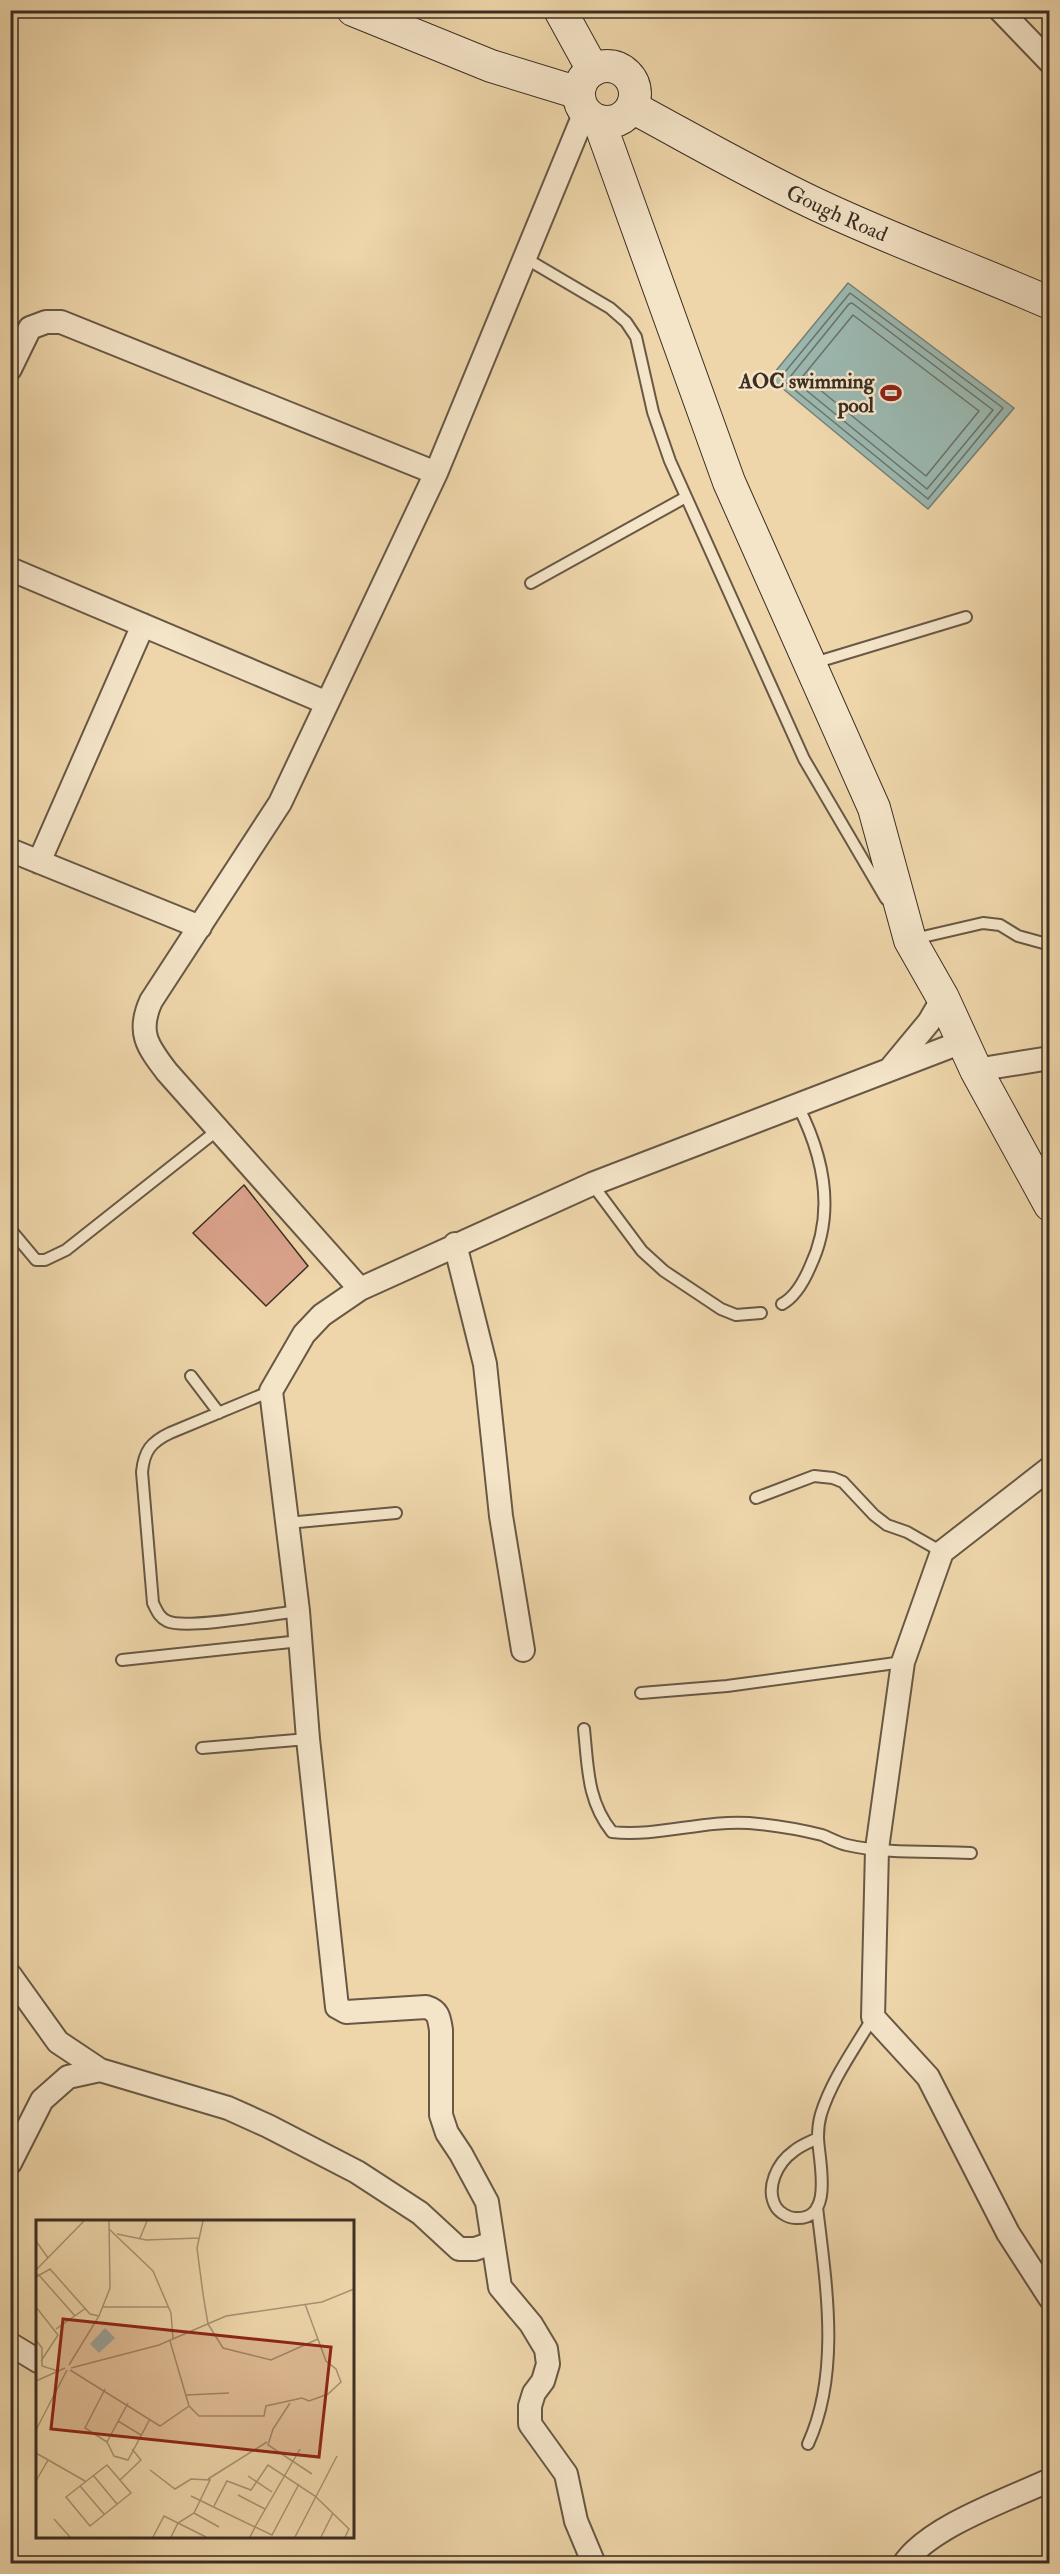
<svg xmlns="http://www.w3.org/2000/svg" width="1060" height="2574" viewBox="0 0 1060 2574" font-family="'IM FELL Double Pica',serif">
  <rect width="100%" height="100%" fill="#eed6aa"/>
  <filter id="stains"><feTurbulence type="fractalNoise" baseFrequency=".00333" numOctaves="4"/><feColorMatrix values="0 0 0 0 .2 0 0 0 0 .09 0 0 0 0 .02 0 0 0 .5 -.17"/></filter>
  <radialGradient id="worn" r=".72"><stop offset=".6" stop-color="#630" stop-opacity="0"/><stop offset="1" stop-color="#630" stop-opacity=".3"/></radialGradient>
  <path fill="#9bb8b0" stroke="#758178" stroke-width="1.5" d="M848,283L1014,408L928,509L770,378Z"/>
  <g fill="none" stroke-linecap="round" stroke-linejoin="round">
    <path stroke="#6c736a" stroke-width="1.5" d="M850,293L1003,408L928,499L780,378Z
      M852,303L993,410L927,489L790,377L849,304Z
      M853,315L979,411L926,476L803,376Z"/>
  </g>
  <path fill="#daa28b" stroke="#3c2e23" stroke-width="1.5" d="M244,1185L308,1266L266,1306L193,1233Z"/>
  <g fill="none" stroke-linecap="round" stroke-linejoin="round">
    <defs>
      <path id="lane" d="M525,258L610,308L626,322L636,337L653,412L670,461L804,759L886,899
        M531,583L686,497
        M814,663L966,617
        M914,939L983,923L1000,925L1018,936L1047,944
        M592,1184L642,1251L664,1271L721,1309L736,1315L761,1313
        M10,1229L36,1260H45L66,1250L219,1129
        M782,1304C795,1297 804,1281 810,1267C836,1213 824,1157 798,1106
        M191,1376L219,1413
        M271,1391L170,1433C151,1442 144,1451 142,1472L153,1603C157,1611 159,1617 167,1621C185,1630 273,1614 298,1611
        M756,1498L814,1476L833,1478L843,1482L874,1515L887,1525L907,1532L942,1552
        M287,1523L396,1513
        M122,1660L300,1641
        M641,1693L727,1686L903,1662
        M584,1729C588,1767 587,1801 612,1832C658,1837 703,1820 749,1823C773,1825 798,1829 822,1835C830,1838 838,1843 847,1845C887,1854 931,1851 971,1853
        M202,1748L308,1739
        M818,2138C810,2142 801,2145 794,2151C777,2163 765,2188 776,2207C779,2212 788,2218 795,2218C836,2221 818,2158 818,2137C818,2130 819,2121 821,2114C832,2079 855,2048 873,2017
        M808,2444C841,2372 826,2284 817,2207"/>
      <path id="street" d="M1000,10L1050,62
        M585,112L436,473L280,803L151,1001C137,1032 147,1046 167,1072L360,1289L592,1184L962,1042
        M10,369L30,328L46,322H61L436,473
        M10,569L327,703
        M10,850L200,927
        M39,862L143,625
        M890,1069L929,1022L943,998
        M976,1070L1050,1058
        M455,1244L485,1364L501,1516L523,1650
        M360,1289L322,1315L304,1334L271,1391L298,1611L308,1739L337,2007L346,2012L426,2007C439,2011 439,2018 441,2030V2115L447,2133L461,2154L487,2202L500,2287L531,2324L546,2349L548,2364L543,2381L534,2393L530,2406V2424L566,2474L576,2521L594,2564
        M1050,1468L942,1552L903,1662L877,1849L873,2017L928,2077L1008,2233L1050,2298
        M10,1975L58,2042L100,2070
        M10,2163L42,2100L68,2077L100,2070L228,2108L268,2126L357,2172L420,2213L459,2249H475L492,2243
        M10,2344L38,2361
        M904,2564C928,2527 1009,2499 1050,2480"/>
      <g id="secondary">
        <path d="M353,10L491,66L579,93"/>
        <path d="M560,10L593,70"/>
        <circle cx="607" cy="94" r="28"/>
        <path id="s1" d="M632,107C695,141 757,177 822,207C897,242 974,270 1050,303"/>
        <path d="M599,121L729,482L874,808L910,940L943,998L976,1070L1050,1205"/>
      </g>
    </defs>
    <use href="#lane" stroke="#685845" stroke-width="14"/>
    <use href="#street" stroke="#685845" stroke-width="26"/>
    <use href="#secondary" stroke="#3c2e23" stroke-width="34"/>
    <use href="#lane" stroke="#f4e4c8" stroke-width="10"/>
    <use href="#street" stroke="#f4e4c8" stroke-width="22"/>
    <use href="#secondary" stroke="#f4e4c8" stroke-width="32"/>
  </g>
  <defs>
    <symbol id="stadium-bare" viewBox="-9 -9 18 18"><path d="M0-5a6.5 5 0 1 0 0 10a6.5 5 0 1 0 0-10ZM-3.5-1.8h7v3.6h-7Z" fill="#8f2418" stroke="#f4e4c8" stroke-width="2.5" paint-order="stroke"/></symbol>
  </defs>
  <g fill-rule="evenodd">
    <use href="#stadium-bare" x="876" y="378" width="30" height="30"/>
  </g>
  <g text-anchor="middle" stroke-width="5" stroke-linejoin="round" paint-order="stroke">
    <g font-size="21" fill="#3c2e23" stroke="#f4e4c8">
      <text dy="7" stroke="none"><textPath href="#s1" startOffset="231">Gough Road</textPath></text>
    </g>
    <g font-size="21" font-weight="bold" fill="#3c2e23" stroke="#f4e4c8" text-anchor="end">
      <text x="874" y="388">AOC swimming<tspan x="874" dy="24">pool</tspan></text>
    </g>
  </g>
  <g transform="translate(36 2220)">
    <rect width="318" height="318" fill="#eed6aa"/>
    <path d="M69,108L79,118L63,133L54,124Z" fill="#9bb8b0"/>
    <path fill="none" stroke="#a79374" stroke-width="1.5" d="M167,1L161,28L167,74L172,104L187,128L235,140L282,119M73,9L117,51L135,93L137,119M81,14L110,20L163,18M104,18L111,1M0,21L12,38M0,50L48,1M2,54L39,96M0,57L14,49L54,94L63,96M0,87L22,115L5,141M66,87H133M20,109L50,88M0,120L6,128V146L22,151M33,145L63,96L74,68L73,1M35,148L123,125L190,96L286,82L318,69M34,150L124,206L153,186L134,121M0,161L29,148M69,169L49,208L71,222M150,175L193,173M92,183L71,222L78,236L92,240L114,199M254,183L237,209L232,225L276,254M153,186L163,196H228L230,186L266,178L273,181L292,174L305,162L300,149L290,141L269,84M82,201L105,215M0,210L31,150M0,233L49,261M71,245L95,273L54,306L30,277ZM114,250L139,269L155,259L174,260L158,293L142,303L135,317M57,255L81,284M212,256L236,272M172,259L231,222M84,260L105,240L96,229M0,261L12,240M263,264L236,315L219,307L264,229M44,266L68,294M202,275L229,289M155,276L219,307L214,317M178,286L191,261L215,270L232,245L279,276L313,309L309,317M158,293L183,307M18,299L34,317M117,317L128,296L170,317M259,317L301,236M285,317L297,293"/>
    <path fill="#8f2418" fill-opacity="0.15" stroke="#8f2418" stroke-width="3" d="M27,99L295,127L283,237L15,209Z"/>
    <rect width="318" height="318" fill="none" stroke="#3c2e23" stroke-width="3"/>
  </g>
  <rect width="1060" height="2574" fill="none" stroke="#eed6aa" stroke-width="36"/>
  <rect x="12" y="12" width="1036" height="2550" fill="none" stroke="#3c2e23" stroke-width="3"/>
  <rect x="18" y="18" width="1024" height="2538" fill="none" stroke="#3c2e23" stroke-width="1.5"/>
  <rect width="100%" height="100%" filter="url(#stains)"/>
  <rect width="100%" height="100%" fill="url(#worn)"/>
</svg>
